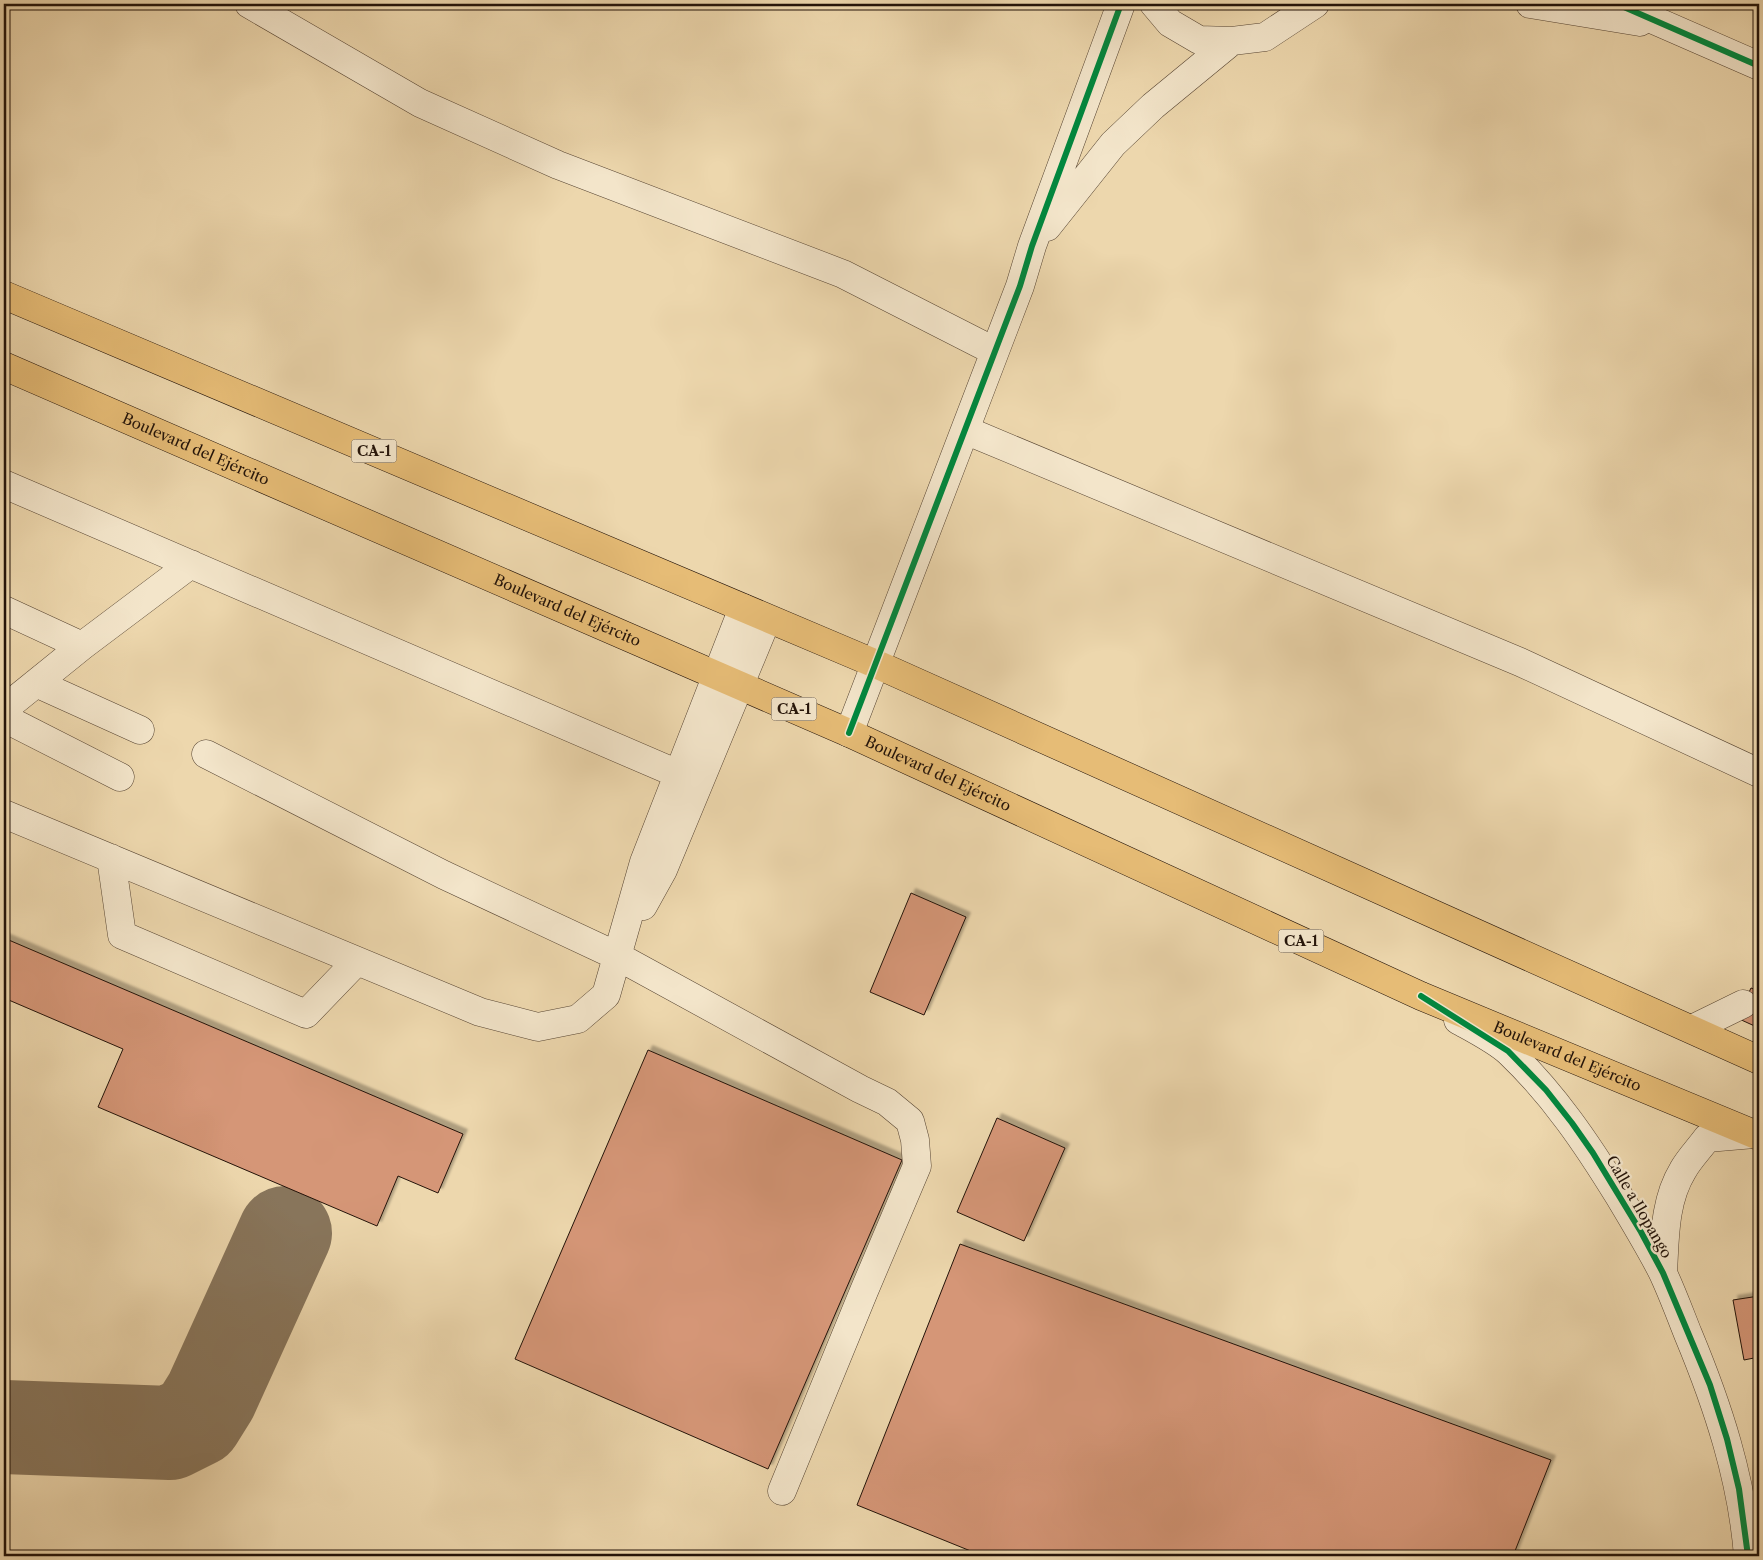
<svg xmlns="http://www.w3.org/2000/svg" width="1763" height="1560" viewBox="0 0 1763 1560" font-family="'Libre Caslon Text',serif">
  <defs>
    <filter id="shadow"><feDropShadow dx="4.5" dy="-4.5" stdDeviation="1" flood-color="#0004"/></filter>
  </defs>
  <rect width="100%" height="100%" fill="#edd7ad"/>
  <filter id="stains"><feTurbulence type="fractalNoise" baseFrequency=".004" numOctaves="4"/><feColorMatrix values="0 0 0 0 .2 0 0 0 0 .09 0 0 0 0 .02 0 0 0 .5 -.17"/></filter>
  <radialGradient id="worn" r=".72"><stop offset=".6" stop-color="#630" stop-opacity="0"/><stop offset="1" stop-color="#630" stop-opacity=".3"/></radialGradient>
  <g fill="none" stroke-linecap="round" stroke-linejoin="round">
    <path stroke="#88755b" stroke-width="94" d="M4,1427L170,1433L196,1420L211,1396L285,1233"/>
  </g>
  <path fill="#d59677" stroke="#231309" filter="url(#shadow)" d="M911,893L966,917L924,1015L870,992Z
    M4,938L463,1134L438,1193L398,1176L377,1226L98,1107L123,1049L4,998Z
    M1751,988L1759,991V1028L1737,1018Z
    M648,1050L902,1160L768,1469L515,1359Z
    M997,1118L1065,1148L1024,1241L957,1212Z
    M960,1244L1551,1460L1513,1556H983L857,1505Z
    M1759,1296V1357L1744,1360L1733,1300Z"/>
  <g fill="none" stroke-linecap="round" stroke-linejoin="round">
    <defs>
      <path id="minor" d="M249,4L420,103L558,165L843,274L994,351
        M1154,4L1170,23L1199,40L1232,41L1265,37L1315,4
        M1530,4L1640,22
        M1617,4L1759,66
        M1047,227L1113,144L1153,106L1232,41
        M965,430L1520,662L1759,773
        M4,484L699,783
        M4,610L82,646
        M36,683L140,730
        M4,709L82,646L191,564
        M4,718L120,777
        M849,733L1020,286L1032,246L1121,4
        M206,754L444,875L617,956L860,1089L887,1102L910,1121L915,1140L917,1166L864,1291L782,1491
        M4,814L480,1012L538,1027L578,1019L606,995L644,862L743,608
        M111,858L122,935L306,1014L357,961
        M643,906L663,870L767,619
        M1458,1020C1474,1029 1496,1040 1509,1052C1554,1095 1587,1144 1619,1196C1634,1221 1649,1246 1662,1271C1672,1292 1680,1314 1688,1334C1718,1406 1742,1479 1748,1556
        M1692,1029L1743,1004
        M1663,1273C1665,1238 1664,1201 1683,1170C1689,1159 1699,1149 1707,1138L1754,1134"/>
      <g id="highway">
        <path d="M4,295L876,664L1759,1060"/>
        <path id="s1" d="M4,366L849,733L1421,996L1759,1136"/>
      </g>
    </defs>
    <use href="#minor" stroke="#564432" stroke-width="29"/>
    <use href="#highway" stroke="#231309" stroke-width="29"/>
    <use href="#minor" stroke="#f3e5ca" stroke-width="28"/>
    <use href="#highway" stroke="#e6bc76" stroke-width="28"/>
    <defs>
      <path id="cycleway" d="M1617,4L1759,66
        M849,733L1020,286L1032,246L1121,4
        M1421,996L1508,1051L1546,1090L1572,1123L1593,1153L1641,1232L1663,1273L1710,1385L1727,1439L1739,1489L1748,1556"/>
    </defs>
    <use href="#cycleway" stroke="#f3e5ca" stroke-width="9"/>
    <use href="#cycleway" stroke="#00873e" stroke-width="6"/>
  </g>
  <g text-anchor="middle" stroke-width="4.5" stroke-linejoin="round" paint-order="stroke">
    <g fill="#f3e5ca" stroke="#615243" stroke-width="1">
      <rect x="351.5" y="439.5" width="45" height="23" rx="4"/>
      <rect x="771.5" y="697.5" width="45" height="23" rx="4"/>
      <rect x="1278.5" y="929.5" width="45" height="23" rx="4"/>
    </g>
    <g font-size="14" font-weight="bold" fill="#231309">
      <text x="374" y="456">CA-1</text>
      <text x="794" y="714">CA-1</text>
      <text x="1301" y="946">CA-1</text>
    </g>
    <g font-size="15" fill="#231309" stroke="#f3e5ca">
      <text dy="5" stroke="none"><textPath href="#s1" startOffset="209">Boulevard del Ejército</textPath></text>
      <text dy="5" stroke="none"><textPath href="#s1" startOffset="614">Boulevard del Ejército</textPath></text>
      <text dy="5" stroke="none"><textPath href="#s1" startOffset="1019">Boulevard del Ejército</textPath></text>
      <text dy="5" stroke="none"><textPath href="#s1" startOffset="1709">Boulevard del Ejército</textPath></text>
      <text transform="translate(1639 1207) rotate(60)" y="5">Calle a Ilopango</text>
    </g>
  </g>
  <rect width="1763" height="1560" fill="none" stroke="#edd7ad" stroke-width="20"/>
  <rect x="5" y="5" width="1753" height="1550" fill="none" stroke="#231309" stroke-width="2.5"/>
  <rect x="10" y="10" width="1743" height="1540" fill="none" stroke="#231309"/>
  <rect width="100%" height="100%" filter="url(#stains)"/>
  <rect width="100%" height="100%" fill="url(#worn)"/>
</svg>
